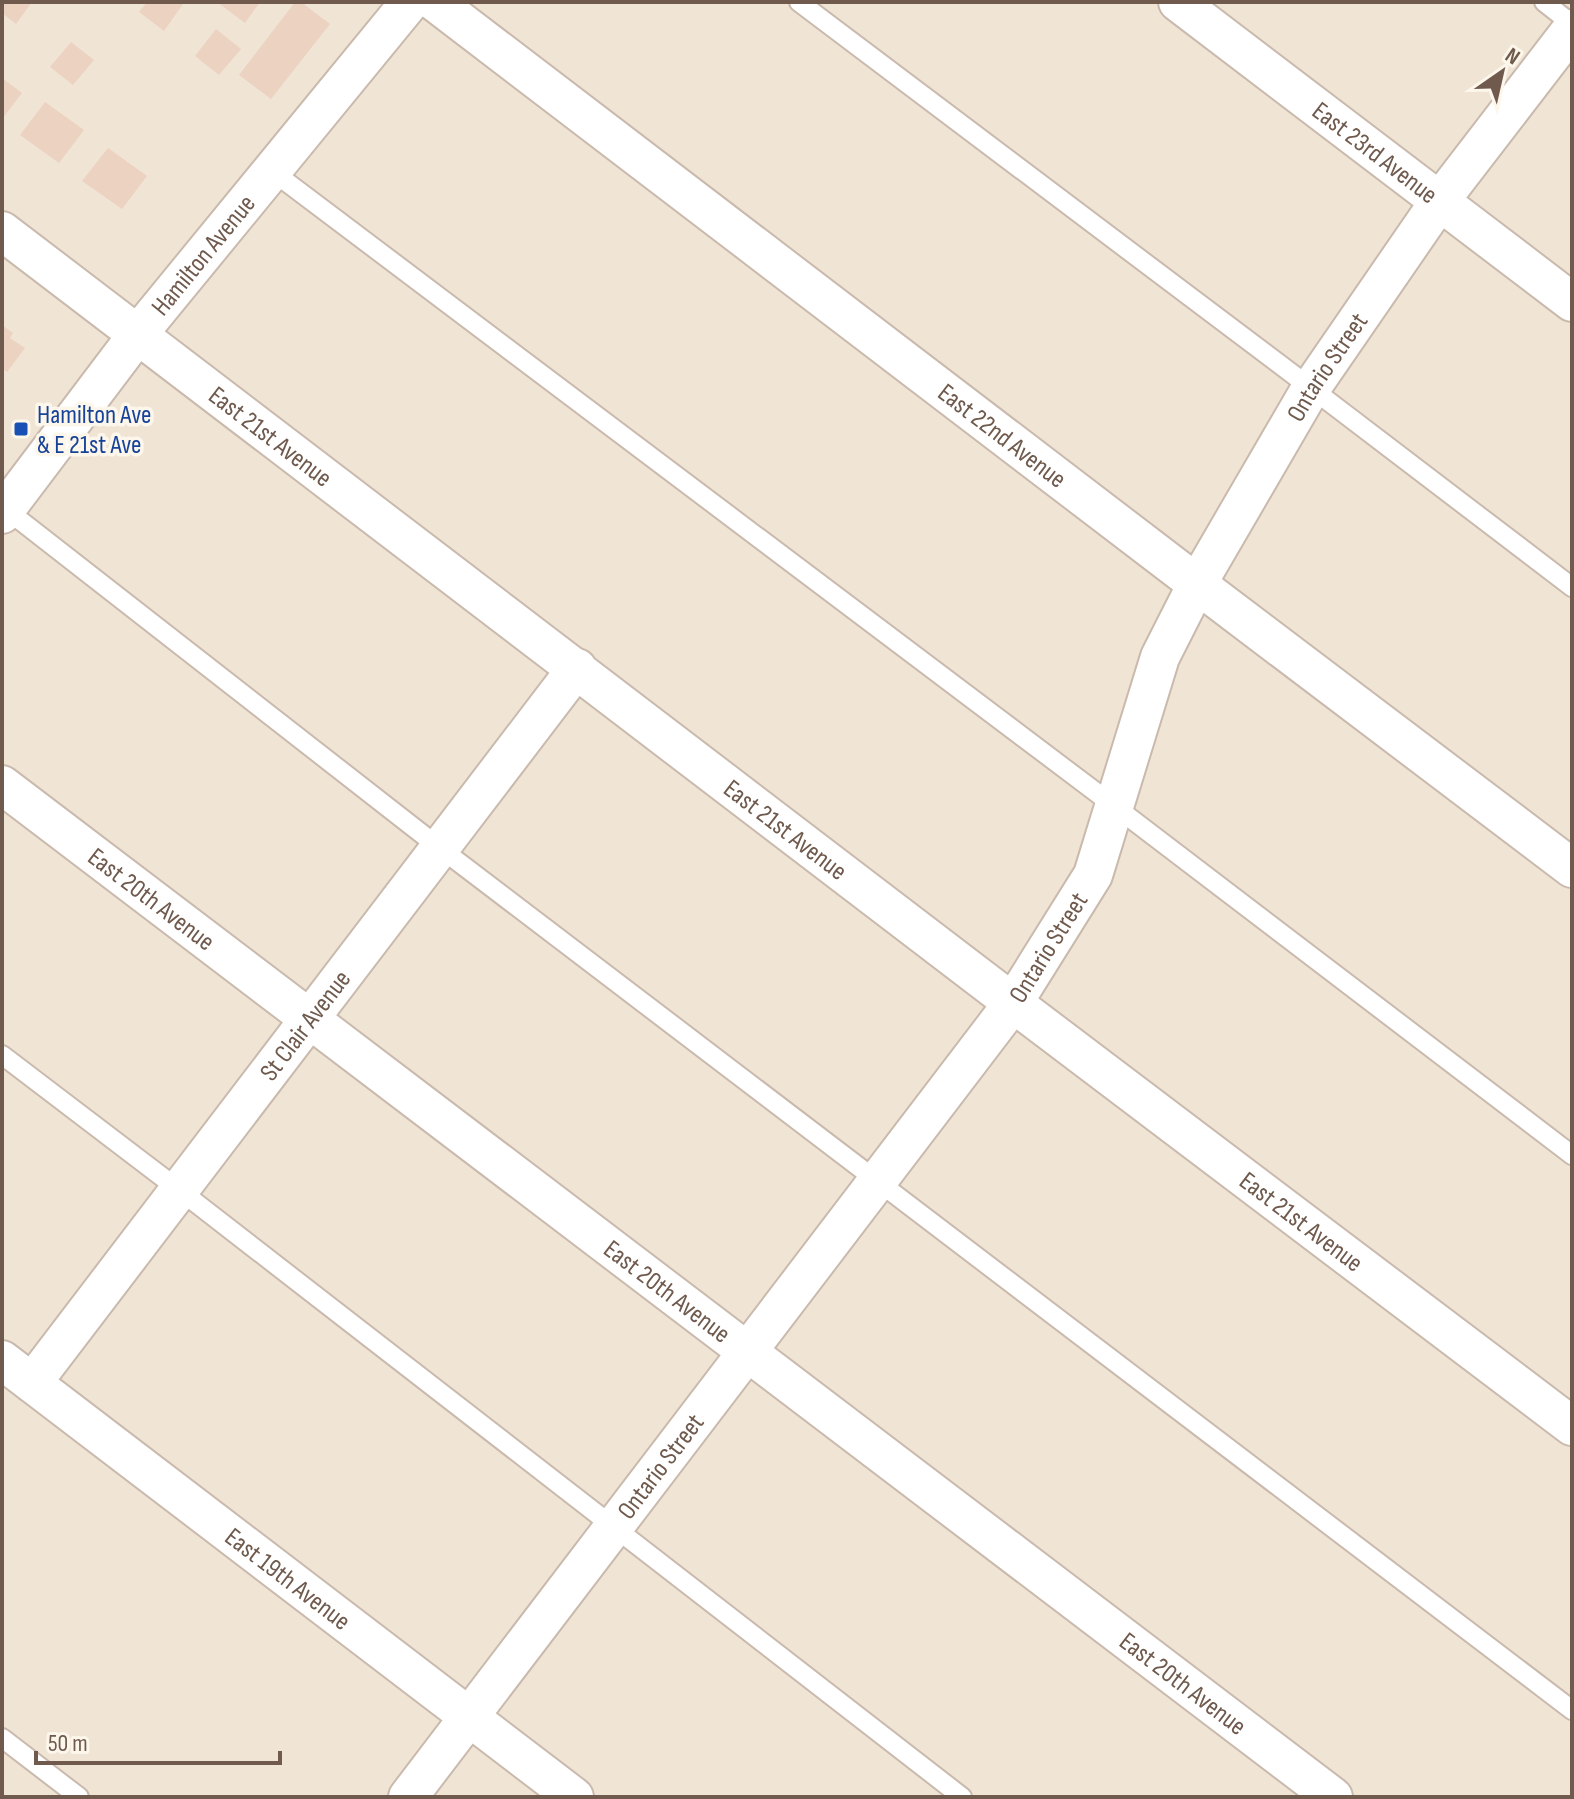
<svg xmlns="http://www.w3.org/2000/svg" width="1574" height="1799" viewBox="0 0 1574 1799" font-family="'Sofia Sans Condensed',sans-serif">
  <rect width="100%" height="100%" fill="#f9f2e5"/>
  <path fill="#f0e4d5" d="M2,2H1572V1797H2Z"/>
  <path fill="#ecd2c0" d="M5,2H32L16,24L2,13V6Z
    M147,2H180L183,4L164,31L139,12Z
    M217,2H260L245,23Z
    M295,2H301L330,24L271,99L239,75Z
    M216,29L241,49L219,75L195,56Z
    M71,42L94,60L73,85L50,67Z
    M2,78L22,93L2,119Z
    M45,102L84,130L59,163L20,135Z
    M108,148L147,176L122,209L82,181Z
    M2,325L13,333L10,338L25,348L7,372L2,368Z"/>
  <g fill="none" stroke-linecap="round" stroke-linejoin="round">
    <defs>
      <path id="lane" d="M799,2L1311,388L1572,587
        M1544,2L1572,24
        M272,171L1113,805L1572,1155
        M3,507L440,848L1572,1710
        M2,1055L178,1189L962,1797
        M2,1738L79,1797"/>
      <g id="street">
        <path id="s1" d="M435,2L1197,584L1572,868"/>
        <path id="s2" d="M1178,2L1572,302"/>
        <path id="s3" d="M2,231L1013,1003L1572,1426"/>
        <path id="s4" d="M2,514L138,334L410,2"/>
        <path id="s5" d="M2,785L1333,1797"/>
        <path id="s6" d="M2,1360L574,1797"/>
        <path id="s7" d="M32,1383L577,668"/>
        <path id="s8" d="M408,1797L1013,1003L1093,875L1160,657L1197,584L1311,388L1439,202L1572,29"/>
      </g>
    </defs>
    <use href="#lane" stroke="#c9baad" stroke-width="22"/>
    <use href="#street" stroke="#c9baad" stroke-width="42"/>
    <use href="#lane" stroke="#fff" stroke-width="18"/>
    <use href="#street" stroke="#fff" stroke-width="38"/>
  </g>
  <rect fill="#1a4fb4" stroke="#fdf6eb" stroke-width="3" x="13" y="421" width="16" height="16" rx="4"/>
  <g text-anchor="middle" stroke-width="7" stroke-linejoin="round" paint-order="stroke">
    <g font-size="26" fill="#6f5a4d" stroke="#fdf6eb">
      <text dy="9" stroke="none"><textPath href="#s2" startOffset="248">East 23rd Avenue</textPath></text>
      <text dy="9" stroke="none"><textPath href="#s4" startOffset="328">Hamilton Avenue</textPath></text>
      <text dy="9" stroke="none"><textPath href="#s8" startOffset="1712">Ontario Street</textPath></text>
      <text dy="9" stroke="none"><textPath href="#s3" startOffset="338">East 21st Avenue</textPath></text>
      <text dy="9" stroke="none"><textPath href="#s1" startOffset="714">East 22nd Avenue</textPath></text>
      <text dy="9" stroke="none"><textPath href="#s3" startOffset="986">East 21st Avenue</textPath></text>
      <text dy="9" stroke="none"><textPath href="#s5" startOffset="188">East 20th Avenue</textPath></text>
      <text dy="9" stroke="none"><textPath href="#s8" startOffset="1064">Ontario Street</textPath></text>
      <text dy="9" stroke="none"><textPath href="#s7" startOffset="450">St Clair Avenue</textPath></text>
      <text dy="9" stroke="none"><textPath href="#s3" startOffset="1634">East 21st Avenue</textPath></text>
      <text dy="9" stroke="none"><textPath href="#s5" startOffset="836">East 20th Avenue</textPath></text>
      <text dy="9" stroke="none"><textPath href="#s8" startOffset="416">Ontario Street</textPath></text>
      <text dy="9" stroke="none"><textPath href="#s6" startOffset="360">East 19th Avenue</textPath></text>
      <text dy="9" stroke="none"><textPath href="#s5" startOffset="1484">East 20th Avenue</textPath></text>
    </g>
    <g font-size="26" fill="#164399" stroke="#fdf6eb" text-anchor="start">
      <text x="37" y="423">Hamilton Ave<tspan x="37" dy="30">&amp; E 21st Ave</tspan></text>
    </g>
  </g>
  <rect width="1574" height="1799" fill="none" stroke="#6f5a4d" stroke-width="8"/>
  <g transform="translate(1502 72) rotate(34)" stroke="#fdf6eb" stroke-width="6" paint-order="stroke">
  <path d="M0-6L14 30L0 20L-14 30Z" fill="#6f5a4d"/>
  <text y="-12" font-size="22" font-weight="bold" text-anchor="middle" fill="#6f5a4d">N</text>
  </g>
  <path d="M36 1751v12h244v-12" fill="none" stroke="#6f5a4d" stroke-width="4"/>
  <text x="48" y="1751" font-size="24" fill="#6f5a4d" stroke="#fdf6eb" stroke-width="6" paint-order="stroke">50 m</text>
</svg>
